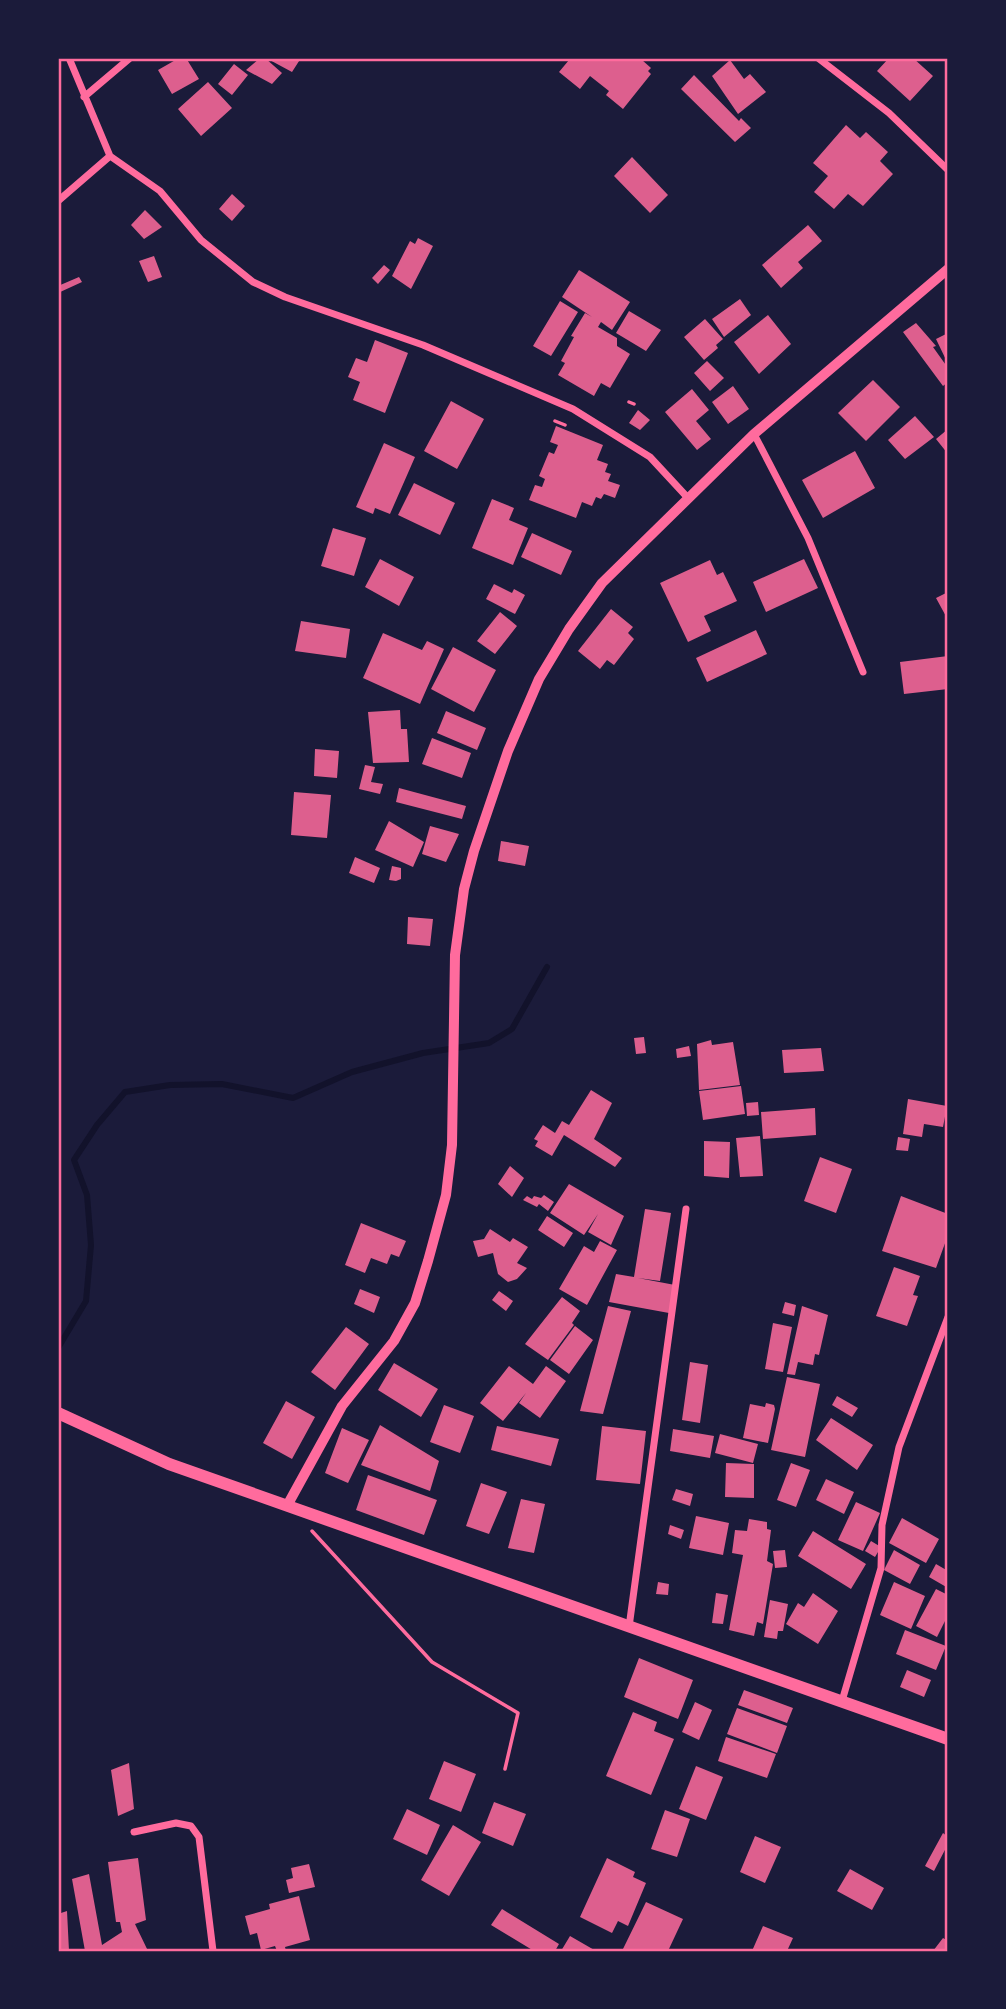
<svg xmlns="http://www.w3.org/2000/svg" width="1006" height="2009" viewBox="0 0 1006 2009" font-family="'Fira Sans Condensed',sans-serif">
  <rect width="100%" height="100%" fill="#1b1b3a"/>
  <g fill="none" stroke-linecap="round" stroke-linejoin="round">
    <path stroke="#12122b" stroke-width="6" d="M58,1348L86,1301L91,1245L87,1195L74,1160L97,1125L125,1092L170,1085L222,1084L293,1098L352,1072L423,1053L489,1043L512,1029L547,967"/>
  </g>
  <path fill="#dd5f8e" d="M179,58H186L199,79L172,94L158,70Z
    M260,58H265L282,73L272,84L246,70Z
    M266,58H301L292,72Z
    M566,58H644L642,60L651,68L648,71L651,74L623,109L606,95L609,91L590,76L580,89L559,72L569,60Z
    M889,58H913L933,76L910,101L877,71Z
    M730,60L744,79L750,74L766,92L738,114L712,76Z
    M234,64L248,75L232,95L218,84Z
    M694,75L739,121L741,118L751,128L735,142L681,89Z
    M208,82L232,108L201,136L178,109Z
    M846,125L860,138L866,132L888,152L880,161L893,174L863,206L848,194L834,209L814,192L828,176L813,163Z
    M632,157L668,195L650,213L614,176Z
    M232,194L245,206L232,221L219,209Z
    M145,210L162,227L144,239L131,225Z
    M808,225L822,241L798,262L803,268L781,288L762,265Z
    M418,238L433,246L411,289L392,276L410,241L415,244Z
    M154,256L162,277L148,282L139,261Z
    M384,265L390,270L378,284L372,278Z
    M579,270L630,302L612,330L601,322L598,327L617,338V346L630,354L610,388L601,383L594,396L558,375L565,363L561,361L574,337L571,336L585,313L592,317L562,297Z
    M79,277L82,282L58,293V286Z
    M740,299L751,315L724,337L712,319Z
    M560,301L578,312L551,356L533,346Z
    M629,311L661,330L646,351L616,333Z
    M768,315L791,344L759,374L734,342Z
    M705,319L723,339L716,345L718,348L704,360L684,337Z
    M916,323L936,346L933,347L948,368V382L943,386L903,332Z
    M948,333V364L936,339Z
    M375,340L408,353L385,413L353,400L360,382L348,377L356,358L367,362Z
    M707,361L724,378L710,391L694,373Z
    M873,380L900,407L866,441L838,413Z
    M733,386L749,409L728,424L712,402Z
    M692,389L709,410L696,421L711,439L697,450L665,412Z
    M451,401L484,419L457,469L424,451Z
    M638,410L650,420L640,430L629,423Z
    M915,416L934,437L905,459L888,440Z
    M556,426L603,445L597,460L608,464L605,472L611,474L608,481L620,485L615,498L604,494L601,499L596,497L592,506L582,502L576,518L529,500L535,485L542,487L545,479L539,476L549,452L554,454L558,445L550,442Z
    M948,429V454L936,439Z
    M384,443L415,457L390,514L375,508L373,514L356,507Z
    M855,451L875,488L823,518L802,480Z
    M414,483L455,503L440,535L398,515Z
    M492,499L514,508L509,520L528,528L513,565L472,548Z
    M333,528L366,538L354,576L321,566Z
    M532,533L572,551L561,575L521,557Z
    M380,559L414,577L399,606L365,587Z
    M804,559L818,588L766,612L753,582Z
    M710,560L717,575L723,572L737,601L704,616L711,631L688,642L660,583Z
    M494,584L512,593L514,589L525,595L515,614L486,599Z
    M948,592V620L936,598Z
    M611,609L633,627L628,633L634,639L614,665L607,660L600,669L578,651Z
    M500,612L517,626L495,654L477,641Z
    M301,621L350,629L346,658L295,651Z
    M756,630L767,654L707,682L696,658Z
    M383,633L422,650L427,641L444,649L420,704L363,678Z
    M453,647L496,670L474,712L431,689Z
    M948,656V689L904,694L900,662Z
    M400,710L401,729H407L409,762L373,763L368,712Z
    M446,711L486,728L477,750L437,733Z
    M432,738L471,753L462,778L422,764Z
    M315,749L339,751L337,778L314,776Z
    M365,765L375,767L371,782L383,784L380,794L359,789Z
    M399,788L466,806L462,819L396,802Z
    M294,792L331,795L327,838L291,835Z
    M389,821L424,842L413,867L375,850Z
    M430,826L459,834L446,862L422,854Z
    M501,841L529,846L525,866L498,861Z
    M355,857L380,868L374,883L349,873Z
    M392,866L401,868V879L396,881L389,880Z
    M408,917L433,919L430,946L407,944Z
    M644,1037L646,1053L636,1054L634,1038Z
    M711,1040L712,1045L733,1042L740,1085L699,1090L697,1044Z
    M689,1046L691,1056L677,1058L676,1049Z
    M821,1048L824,1071L784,1073L782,1050Z
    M741,1086L745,1114L703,1120L699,1091Z
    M591,1090L612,1103L594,1139L622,1158L615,1167L564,1135L552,1156L535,1146L538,1141L534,1139L543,1125L555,1133L562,1121L569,1125Z
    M908,1099L947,1106L943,1127L924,1124L922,1137L903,1134Z
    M758,1102L759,1115L747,1116L746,1103Z
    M815,1108L816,1135L763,1139L761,1112Z
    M760,1136L763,1176L740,1177L736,1138Z
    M898,1137L910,1139L908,1151L896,1150Z
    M704,1141L730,1142L729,1178L704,1176Z
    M820,1157L852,1169L836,1213L804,1201Z
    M510,1166L524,1178L512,1197L498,1184Z
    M569,1184L624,1216L611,1245L588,1232L598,1214L584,1235L550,1213Z
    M544,1195L554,1202L548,1211L539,1204L537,1207L523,1200L527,1196L532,1199L534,1196L541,1198Z
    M901,1196L948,1214V1235L936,1268L882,1251Z
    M645,1209L671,1213L660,1281L638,1278L675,1285L669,1313L609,1302L616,1274L634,1277Z
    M547,1216L573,1233L564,1247L538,1230Z
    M361,1223L406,1241L399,1257L391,1254L387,1264L371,1258L365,1273L345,1265Z
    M490,1229L510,1242L513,1238L528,1247L517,1263L527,1268L517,1279L508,1282L498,1274L493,1253L478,1257L473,1241L484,1239Z
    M600,1241L617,1250L587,1305L559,1289L584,1246L594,1252Z
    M894,1267L920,1276L913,1295L918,1296L907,1326L876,1316Z
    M360,1289L380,1297L374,1313L354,1304Z
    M499,1291L513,1301L506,1311L492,1300Z
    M562,1297L580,1311L572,1323L574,1325L548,1360L525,1344Z
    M785,1302L796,1305L794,1316L782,1313Z
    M608,1306L631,1311L603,1414L580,1411Z
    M802,1306L828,1315L819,1355L815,1354L813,1365L798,1362L795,1375L787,1374Z
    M773,1323L792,1327L783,1372L765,1369Z
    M575,1326L593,1340L569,1374L550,1360Z
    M346,1327L369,1344L335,1390L311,1372Z
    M690,1362L708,1365L700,1423L682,1420Z
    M394,1363L438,1389L421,1417L378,1390Z
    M509,1366L533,1384L546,1366L566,1381L540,1418L519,1403L526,1393L503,1421L480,1403Z
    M787,1377L820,1384L805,1457L771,1450Z
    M837,1396L858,1408L852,1417L832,1405Z
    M286,1401L315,1417L292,1459L263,1443Z
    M766,1403L774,1405L775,1409L768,1443L743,1438L750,1404L765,1407Z
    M444,1405L474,1416L460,1453L430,1442Z
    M831,1418L873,1445L857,1470L816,1440Z
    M380,1425L439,1461L430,1491L361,1465Z
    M497,1426L559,1439L551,1466L491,1450Z
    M602,1426L646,1431L640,1484L596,1480Z
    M342,1428L369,1440L348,1483L325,1473Z
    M673,1429L714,1436L710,1458L670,1451Z
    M720,1434L758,1444L753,1463L715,1453Z
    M726,1463L754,1464V1498L725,1497Z
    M791,1463L810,1470L796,1507L777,1500Z
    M368,1475L437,1500L424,1535L356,1510Z
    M826,1479L854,1492L844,1514L816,1500Z
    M481,1483L507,1492L489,1534L466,1526Z
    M676,1489L693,1494L690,1506L672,1500Z
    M521,1499L545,1504L534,1553L508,1548Z
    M856,1502L880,1513L863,1551L838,1540Z
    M696,1516L729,1523L723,1555L689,1548Z
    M902,1518L939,1539L926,1563L889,1543Z
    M749,1519L767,1522V1529L771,1530L767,1561L773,1564L763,1624L757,1622L754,1636L729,1630L743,1555L732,1553L735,1530L747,1531Z
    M670,1525L684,1530L681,1539L668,1534Z
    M813,1531L866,1564L851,1589L798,1556Z
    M871,1541L881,1547L875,1557L865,1551Z
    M785,1550L787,1567L775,1568L773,1551Z
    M894,1550L920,1565L910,1584L884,1570Z
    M936,1564L948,1571V1588L929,1577Z
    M658,1582L669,1584L668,1595L656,1594Z
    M894,1582L925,1596L911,1629L880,1615Z
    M936,1589L948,1595V1615L937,1637L916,1626Z
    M716,1593L728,1595L723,1624L712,1623Z
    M813,1593L838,1611L818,1644L786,1624L798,1603L804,1607Z
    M770,1600L788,1604L783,1631H778L777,1639L764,1637Z
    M905,1630L946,1646L936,1670L896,1654Z
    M639,1658L693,1680L678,1719L624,1697Z
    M907,1670L931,1680L924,1697L900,1687Z
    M744,1690L793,1708L787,1723L738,1705Z
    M695,1702L712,1710L699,1740L682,1732Z
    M737,1708L787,1726L777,1753L727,1734Z
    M633,1712L657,1722L654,1731L674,1739L651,1795L606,1776Z
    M726,1737L776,1754L767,1778L718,1761Z
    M444,1761L476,1774L461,1812L429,1799Z
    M129,1763L134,1809L118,1816L111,1770Z
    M696,1766L723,1777L706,1820L679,1809Z
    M494,1802L526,1814L513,1846L482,1833Z
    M407,1809L440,1825L427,1855L393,1839Z
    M665,1810L690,1819L677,1857L651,1849Z
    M453,1825L481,1842L449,1896L421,1880Z
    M943,1833L948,1837V1844L934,1871L925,1866Z
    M755,1836L781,1847L765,1883L740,1872Z
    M138,1858L146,1920L135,1924L148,1951H85L72,1879L89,1874L102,1945L122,1932L120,1922H116L108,1862Z
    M607,1858L635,1872L633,1877L646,1883L628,1926L618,1921L612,1933L580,1917Z
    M309,1864L315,1887L289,1893L286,1880L293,1878L291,1868Z
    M850,1869L884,1888L872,1910L837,1891Z
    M299,1896L310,1940L285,1947L286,1951H277L275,1946L261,1950L257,1933L250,1935L245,1916L270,1909L269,1904Z
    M646,1902L683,1919L668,1951H622Z
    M502,1909L559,1944L555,1951H534L491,1925Z
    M67,1911L69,1951H58V1914Z
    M763,1926L793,1938L787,1951H752Z
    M570,1936L596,1951H561Z
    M943,1938L948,1941V1951H933Z"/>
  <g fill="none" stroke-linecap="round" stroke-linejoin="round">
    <path stroke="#ff6b9d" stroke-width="3.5" d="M629,402L634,404
      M555,421L565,425
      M312,1531L432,1662L518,1713L505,1769"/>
    <path stroke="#ff6b9d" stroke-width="7" d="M69,58L110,156L160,191L201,240L253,282L285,297L423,345L573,409L650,457L688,498
      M818,58L889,113L948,170
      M84,97L130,58
      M58,201L110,156
      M754,434L808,538L863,672
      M629,1627L686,1209
      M842,1701L881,1568L882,1525L899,1447L948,1317
      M134,1832L176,1823L191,1826L199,1837L213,1951"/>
    <path stroke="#ff6b9d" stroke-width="10" d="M288,1504L342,1406L394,1341L415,1303L428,1261L446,1195L452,1145L455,955L464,889L474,851L508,751L539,679L569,629L602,583L754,434L948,269"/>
    <path stroke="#ff6b9d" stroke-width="12" d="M58,1413L169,1464L948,1739"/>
  </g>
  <rect width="1006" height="2009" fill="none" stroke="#1b1b3a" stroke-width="119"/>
  <rect x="60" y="60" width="886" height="1890" fill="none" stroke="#ff6b9d" stroke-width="2.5"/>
</svg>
